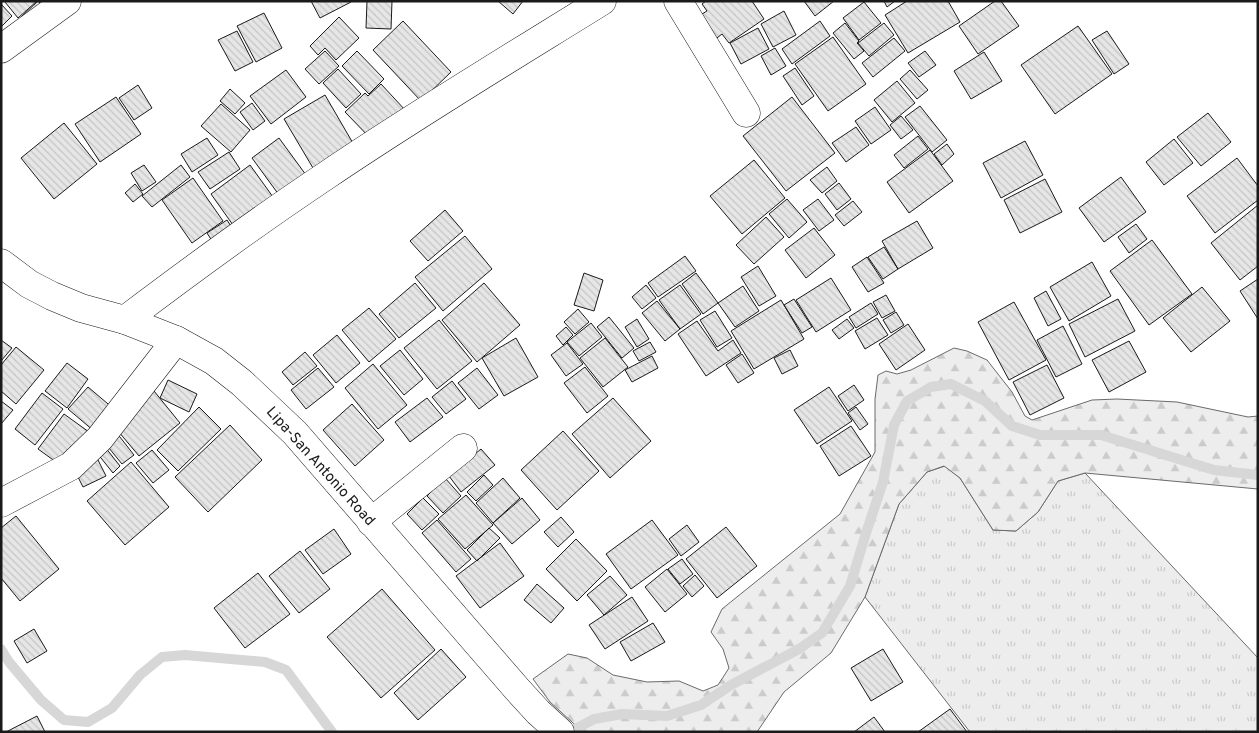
<svg xmlns="http://www.w3.org/2000/svg" width="1259" height="733" viewBox="0 0 1259 733" font-family="Overpass,sans-serif">
  <defs>
    <pattern id="grass-tufts" width="24" height="20" patternUnits="userSpaceOnUse" patternTransform="scale(1.25)"><rect width="24" height="20" fill="#ededed"/><path d="M3 7l-1-3M5 7V3M7 7l1-3M15 17l-1-3M17 17v-4M19 17l1-3" fill="none" stroke="#cbcbcb"/></pattern>
    <pattern id="forest-firs" width="22" height="20" patternUnits="userSpaceOnUse" patternTransform="scale(1.25)"><rect width="22" height="20" fill="#ededed"/><path d="M5 1l3.5 6h-7zM16 11l3.5 6h-7z" fill="#cbcbcb"/></pattern>
    <pattern id="building-back-hatch" width="6" height="6" patternUnits="userSpaceOnUse" patternTransform="scale(1.25)"><rect width="6" height="6" fill="#e6e6e6"/><path d="M-1 5l2 2M0 0l6 6M5-1l2 2" fill="none" stroke="#c5c5c5"/></pattern>
  </defs>
  <rect width="100%" height="100%" fill="#fff"/>
  <path fill="url(#grass-tufts)" stroke="#6a6a6a" d="M945,466L960,478L993,530L1016,531L1038,512L1058,481L1085,473L1258,658V732H970L865,597L899,504L927,472Z"/>
  <path fill="url(#forest-firs)" stroke="#6a6a6a" d="M954,348L967,351L987,360L1012,392L1025,416L1032,420L1092,400L1117,399L1177,402L1248,417L1258,416V489L1085,473L1058,481L1038,512L1016,531L993,530L960,478L944,466L927,472L899,504L865,597L831,653L784,692L757,732H583L550,702L533,679L568,654L587,658L613,675L647,682L679,681L703,691L718,685L729,668L723,649L711,632L722,609L840,514L875,452V399L878,375L886,371L897,374L911,370Z"/>
  <g fill="none" stroke-linecap="round" stroke-linejoin="round">
    <path stroke="#d7d7d7" stroke-width="10" d="M1,649L9,662L41,700L64,720L88,722L112,708L140,675L162,657L185,655L265,662L286,670L332,732
      M570,732L594,719L622,714L667,716L701,705L731,685L799,649L822,633L850,586L866,533L883,482L894,425L907,401L931,387L951,384L985,401L1012,426L1040,435H1101L1214,470L1258,475"/>
  </g>
  <path fill="url(#building-back-hatch)" stroke="#1a1a1a" d="M6,1H37L18,18L5,2Z
    M38,1L47,10L28,24L21,17Z
    M311,1H351V2L320,18Z
    M367,1H392L391,29L366,28Z
    M498,1H523L513,14Z
    M706,1H752L764,19L729,43L722,34L713,41L697,17L707,11L702,4Z
    M804,1H834L815,16Z
    M884,1H895L887,7Z
    M907,1H948L960,22L908,53L885,15Z
    M995,1H1001L1019,26L978,54L959,26Z
    M864,2L881,23L859,40L843,18Z
    M1,4L12,16L1,27Z
    M784,11L796,35L773,47L761,24Z
    M264,13L282,48L256,62L237,26Z
    M339,17L359,38L336,60L325,48L318,55L310,46Z
    M403,21L451,72L421,101L373,50Z
    M820,21L830,36L792,64L782,49Z
    M845,23L859,41L857,43L864,51L854,59L833,33Z
    M884,23L894,35L869,56L858,43Z
    M1078,26L1112,74L1055,114L1021,65Z
    M758,28L769,49L741,64L730,43Z
    M237,31L253,62L235,71L218,40Z
    M1107,31L1129,64L1114,74L1092,40Z
    M833,37L866,84L828,111L795,64Z
    M894,38L905,51L873,77L862,63Z
    M775,48L786,66L771,75L761,56Z
    M325,51L339,66L319,84L305,69Z
    M357,51L384,79L369,94L342,66Z
    M925,51L936,65L919,77L908,63Z
    M984,52L1002,81L971,99L954,71Z
    M795,68L814,96L802,105L783,76Z
    M338,69L361,94L346,108L323,83Z
    M286,70L306,97L271,124L250,96Z
    M910,70L928,90L917,99L900,79Z
    M897,81L915,103L892,122L874,100Z
    M381,84L406,111L374,142L345,112L365,93L368,96Z
    M138,85L152,108L134,120L119,98Z
    M230,89L245,103L235,114L220,101Z
    M325,95L354,145L313,168L284,119Z
    M116,97L141,134L100,162L75,124Z
    M792,97L835,153L786,191L743,136Z
    M252,103L265,121L253,130L240,112Z
    M221,104L250,130L231,152L201,126Z
    M920,106L947,140L932,152L905,117Z
    M875,107L891,130L871,144L855,121Z
    M1208,113L1231,142L1201,166L1177,137Z
    M901,116L913,130L901,139L890,125Z
    M64,123L97,164L54,199L21,158Z
    M856,127L869,145L846,162L832,143Z
    M918,136L928,149L904,168L894,155Z
    M207,138L218,155L192,172L181,154Z
    M279,138L306,175L279,195L252,158Z
    M1174,139L1193,163L1164,185L1146,162Z
    M1025,141L1043,175L1001,198L983,163Z
    M947,144L954,154L942,165L934,154Z
    M930,150L953,181L909,213L887,182Z
    M229,152L240,169L210,189L198,172Z
    M1237,158L1258,186V200L1215,233L1187,196Z
    M754,160L785,198L742,234L710,196Z
    M144,165L156,182L142,191L131,173Z
    M181,165L190,177L152,207L142,196Z
    M250,165L273,197L233,225L211,194Z
    M827,167L837,181L822,193L810,180Z
    M1121,177L1146,212L1104,242L1079,208Z
    M193,178L223,221L192,243L162,200Z
    M1045,179L1062,212L1020,233L1004,200Z
    M839,183L851,199L837,210L825,194Z
    M135,184L143,194L133,202L125,193Z
    M787,199L807,222L789,238L769,214Z
    M818,199L834,220L819,231L803,210Z
    M853,201L862,212L844,226L835,215Z
    M1258,205V266L1240,280L1211,243Z
    M445,210L463,231L428,261L410,241Z
    M766,217L784,237L754,264L736,245Z
    M227,220L236,234L216,247L207,233Z
    M917,221L933,248L898,269L882,241Z
    M1136,224L1147,239L1129,253L1118,237Z
    M814,228L835,255L806,278L785,250Z
    M465,236L492,269L443,311L415,277Z
    M1152,240L1192,294L1149,325L1110,271Z
    M884,247L898,269L883,279L868,257Z
    M685,256L696,271L658,297L648,283Z
    M867,257L884,283L868,292L852,267Z
    M1092,262L1111,296L1069,321L1050,287Z
    M758,266L776,296L759,306L741,277Z
    M584,273L603,280L594,311L574,305Z
    M696,273L718,303L703,314L682,284Z
    M831,278L851,310L816,332L796,300Z
    M1258,279V319L1240,291Z
    M415,283L436,308L399,338L379,314Z
    M484,283L520,325L477,362L442,320Z
    M646,285L656,298L642,309L632,297Z
    M680,285L701,314L680,329L659,300Z
    M743,286L759,311L735,327L718,303Z
    M1202,287L1230,321L1191,352L1163,318Z
    M1046,291L1061,319L1048,326L1034,298Z
    M886,295L895,311L882,318L873,302Z
    M794,299L812,327L802,333L784,305Z
    M1118,299L1135,331L1085,357L1069,324Z
    M781,300L804,339L754,369L731,331Z
    M657,301L680,329L665,341L642,313Z
    M1014,302L1046,360L1009,380L978,322Z
    M871,303L878,314L856,328L849,317Z
    M369,308L396,339L369,362L342,330Z
    M578,309L589,322L575,334L564,322Z
    M715,311L732,338L717,347L700,320Z
    M896,312L904,325L891,333L883,320Z
    M609,317L634,348L622,358L597,327Z
    M877,318L888,335L865,349L855,331Z
    M637,319L649,339L637,347L625,327Z
    M847,319L854,328L839,339L832,330Z
    M439,320L472,361L437,389L404,348Z
    M697,321L718,351L733,340L741,353L706,376L678,334Z
    M591,323L602,337L579,356L567,342Z
    M908,324L925,350L896,370L879,344Z
    M1063,326L1082,364L1056,377L1037,340Z
    M566,327L573,335L563,345L556,336Z
    M337,335L360,363L336,383L313,355Z
    M516,338L538,377L504,396L482,358Z
    M605,338L628,367L603,387L580,358Z
    M1,340L12,348L1,361Z
    M1129,341L1146,372L1109,392L1092,360Z
    M650,342L656,352L639,361L633,351Z
    M567,343L583,364L566,376L551,355Z
    M16,347L44,370L16,404L1,391V365Z
    M400,350L423,379L404,395L380,366Z
    M790,350L798,366L782,374L774,358Z
    M305,352L317,366L293,385L282,372Z
    M742,354L754,373L738,383L726,365Z
    M652,356L658,368L632,382L625,370Z
    M67,363L88,379L67,408L45,391Z
    M373,364L407,405L378,429L345,388Z
    M1047,365L1064,398L1030,415L1013,382Z
    M585,367L608,396L587,413L564,383Z
    M318,368L334,387L306,409L291,390Z
    M477,368L498,395L479,409L458,383Z
    M168,380L197,394L189,412L160,398Z
    M452,381L466,399L446,414L432,397Z
    M854,385L864,400L848,411L838,396Z
    M88,387L114,409L94,431L68,409Z
    M829,387L852,421L817,444L794,410Z
    M154,391L180,423L139,456L113,425Z
    M42,393L63,409L35,445L15,429Z
    M427,398L443,417L410,442L395,422Z
    M613,398L651,441L610,478L572,434Z
    M1,401L13,410L1,424Z
    M352,404L384,440L355,466L323,430Z
    M199,407L221,429L178,471L157,450Z
    M856,407L868,424L860,430L848,413Z
    M64,414L89,432L63,467L38,449Z
    M230,425L262,460L208,512L175,477Z
    M851,426L871,456L839,476L820,446Z
    M563,431L599,471L557,510L521,470Z
    M116,432L134,455L122,464L104,442Z
    M105,447L120,466L113,473L97,453Z
    M481,449L495,465L461,492L449,476Z
    M152,450L169,470L153,483L136,463Z
    M97,458L106,476L83,487L74,469Z
    M131,462L169,507L125,545L87,501Z
    M484,475L493,485L476,501L467,492Z
    M445,478L461,496L443,513L427,496Z
    M503,478L520,498L493,523L476,503Z
    M466,495L493,525L465,549L438,519Z
    M423,498L439,514L422,530L407,514Z
    M522,498L540,520L512,544L493,523Z
    M16,516L59,569L20,601L1,578V528Z
    M561,517L574,532L558,547L544,532Z
    M437,520L471,559L456,572L422,533Z
    M652,520L678,555L631,589L606,554Z
    M687,525L699,542L681,556L669,539Z
    M726,527L757,566L717,598L686,559Z
    M489,528L500,538L477,561L467,550Z
    M334,529L351,554L323,574L305,550Z
    M576,539L607,571L577,601L546,569Z
    M500,543L524,576L480,608L456,576Z
    M300,551L330,589L299,613L269,576Z
    M682,559L693,574L680,584L668,569Z
    M667,569L687,594L665,612L645,587Z
    M258,573L290,614L245,648L214,608Z
    M695,575L704,586L692,597L683,586Z
    M610,576L627,595L604,615L587,595Z
    M537,584L564,608L551,623L524,600Z
    M382,589L435,650L381,698L327,637Z
    M632,597L648,621L605,649L589,625Z
    M653,623L665,642L631,661L620,642Z
    M34,629L47,651L27,663L14,641Z
    M441,649L466,677L418,720L394,693Z
    M883,649L903,682L871,701L851,668Z
    M950,709L967,732H918Z
    M37,716L45,732H6Z
    M874,717L885,732H854Z"/>
  <g fill="none" stroke-linecap="round" stroke-linejoin="round">
    <defs>
      <path id="minor" d="M678,1L746,113
        M1,49L67,1
        M125,320C191,270 258,221 327,175C417,114 510,58 602,1
        M1,503L71,466L100,438L176,340
        M371,522L463,448"/>
      <path id="major" d="M1,263L29,284L52,296L81,308L125,320L176,340L214,361L242,383L295,433L517,689L538,712L560,732"/>
    </defs>
    <use href="#minor" stroke="#1a1a1a" stroke-width="29"/>
    <use href="#major" stroke="#1a1a1a" stroke-width="29"/>
    <use href="#minor" stroke="#fff" stroke-width="28"/>
    <use href="#major" stroke="#fff" stroke-width="28"/>
  </g>
  <g text-anchor="middle" stroke-width="4" stroke-linejoin="round" paint-order="stroke">
    <g font-size="15" fill="#1a1a1a" stroke="#fff">
      <text transform="translate(321 466) rotate(48)" y="5">Lipa-San Antonio Road</text>
    </g>
  </g>
  <rect width="1259" height="733" fill="none" stroke="#1a1a1a" stroke-width="5"/>
</svg>
